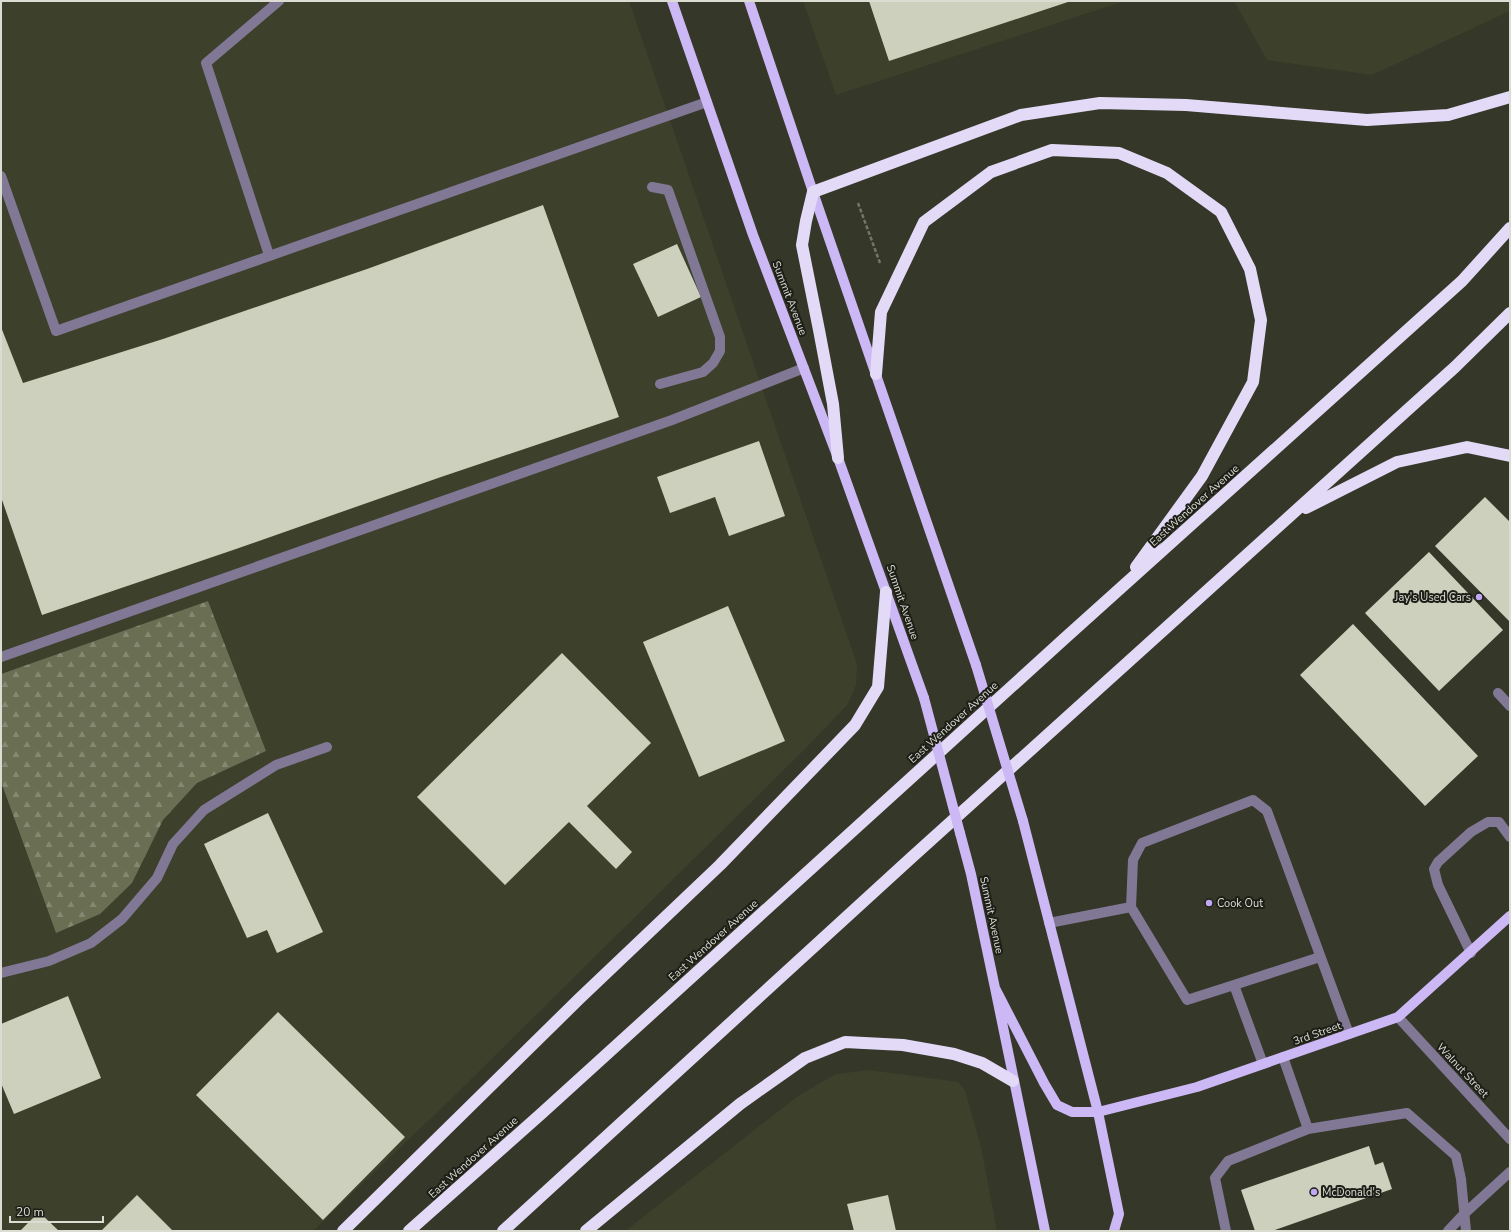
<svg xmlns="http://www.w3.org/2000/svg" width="1511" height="1232" viewBox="0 0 1511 1232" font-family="'Nunito Sans',sans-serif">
  <defs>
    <pattern id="forest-firs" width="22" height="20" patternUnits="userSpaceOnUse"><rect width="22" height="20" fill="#6a6e52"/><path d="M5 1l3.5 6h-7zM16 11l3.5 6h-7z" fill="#868972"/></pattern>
  </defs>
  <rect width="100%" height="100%" fill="#353728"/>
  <path fill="#3d402a" d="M1,1H629L857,664L856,685L848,704L806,748L450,1100L313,1231H1V782L56,933L132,883L163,820L197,783L266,751L208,601L1,674Z
    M803,1H1125L836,95Z
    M1234,1H1510V11L1372,75L1267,60Z
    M869,1070L958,1082L965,1090L981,1147L997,1231H625L798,1096L836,1074Z"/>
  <path fill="url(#forest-firs)" d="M208,601L266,751L197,783L163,820L132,883L100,914L56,933L1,782V674Z"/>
  <path fill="#cdd0bd" d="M869,1H1071L889,61Z
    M543,205L619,417L441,477L236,549L42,615L1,497V327L23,383L163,339L367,269Z
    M677,244L701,297L658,317L633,264Z
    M759,441L785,516L729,536L715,497L670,513L657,477Z
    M1485,497L1510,522V622L1435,546Z
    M1429,552L1503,630L1439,691L1365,613Z
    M728,606L785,741L699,777L643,642Z
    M1353,624L1478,756L1425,806L1300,675Z
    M562,653L651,743L587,806L632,852L616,869L569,822L505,885L417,797Z
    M268,813L323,932L277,953L267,930L247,938L204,844Z
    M68,996L101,1078L14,1114L1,1083V1024Z
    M278,1012L405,1137L323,1220L196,1095Z
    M1369,1146L1375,1165L1383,1162L1392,1189L1272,1231H1255L1241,1190Z
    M137,1195L173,1231H101Z
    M888,1195L896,1231H854L847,1204Z
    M39,1212L59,1231H20Z"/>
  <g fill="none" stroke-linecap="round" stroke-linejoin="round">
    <path stroke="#737567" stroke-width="2.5" stroke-dasharray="4 2" stroke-linecap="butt" d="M858,203L880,263"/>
    <path stroke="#807895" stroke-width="10" d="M1,176L56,331L707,102
      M652,187L668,190L720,337V351L713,363L703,372L660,384
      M269,255L206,63L279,1
      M1,657L672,420L804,368
      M1498,693L1510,706
      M1131,907L1133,860L1142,843L1253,800L1267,811L1349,1034
      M1049,923L1131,907L1187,1000L1234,985L1263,1064
      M1471,953L1438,885L1434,869L1438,862L1471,832L1488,822H1499L1510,837
      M1,973L49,961L91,943L122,919L157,878L173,844L204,810L276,765L327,747
      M1234,985L1320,957
      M1398,1017L1510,1139
      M1283,1057L1308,1129
      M1226,1231L1215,1178L1228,1161L1308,1129L1407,1113L1456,1156L1461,1179L1466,1231
      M1448,1231L1464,1214L1510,1172"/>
    <path stroke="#cbb8f5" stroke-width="10" d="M672,1L753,235L838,458L924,698
      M749,1L813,192L976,665
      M1023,821L1098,1112L1119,1214L1114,1231
      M960,833L971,874L995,988L1045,1231
      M995,988L1044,1083L1057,1105L1072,1112H1098L1197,1087L1398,1017L1510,916"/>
    <path stroke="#e3daf8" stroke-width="12" d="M876,374L881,312L924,222L991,172L1052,150L1119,153L1167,173L1221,212L1250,269L1261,320L1253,382L1202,476L1136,567
      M838,458L833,404L819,330L802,245L806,221L813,192L1021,115L1100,103L1186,105L1367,120L1448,115L1510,97
      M1306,508L1397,462L1467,447L1510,456
      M343,1231L579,999L720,865L855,725L878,687L886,592
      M409,1231L542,1113L1064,639L1462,281L1510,228
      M503,1231L911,858L1455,367L1510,313
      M586,1231L740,1104L805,1058L845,1042L903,1045L954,1054L982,1063L1013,1081"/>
    <path stroke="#cbb8f5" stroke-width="10" d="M976,665L1023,821
      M924,698L960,833"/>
  </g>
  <g fill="#c0a8f3" stroke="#1d1e17" stroke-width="1.5">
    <circle cx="1479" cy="597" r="4"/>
    <circle cx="1209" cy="903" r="4"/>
    <circle cx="1314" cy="1192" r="4"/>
  </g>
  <g text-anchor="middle" stroke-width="4" stroke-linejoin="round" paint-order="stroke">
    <g font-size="11" fill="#dbddd3" stroke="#1d1e17">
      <text transform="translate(790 298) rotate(69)" y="4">Summit Avenue</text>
      <text transform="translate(1194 505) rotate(-42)" y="4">East Wendover Avenue</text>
      <text transform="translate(903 602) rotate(71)" y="4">Summit Avenue</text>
      <text transform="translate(953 722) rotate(-42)" y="4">East Wendover Avenue</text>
      <text transform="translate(992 915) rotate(78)" y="4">Summit Avenue</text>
      <text transform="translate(713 940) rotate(-42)" y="4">East Wendover Avenue</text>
      <text transform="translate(1317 1033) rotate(-19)" y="4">3rd Street</text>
      <text transform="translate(1463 1070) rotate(47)" y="4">Walnut Street</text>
      <text transform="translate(473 1157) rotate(-42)" y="4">East Wendover Avenue</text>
    </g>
    <g font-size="11" fill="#dbddd3" stroke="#1d1e17" text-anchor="start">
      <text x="1471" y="601" text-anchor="end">Jay's Used Cars</text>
      <text x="1217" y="907">Cook Out</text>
      <text x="1322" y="1196">McDonald's</text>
    </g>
  </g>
  <rect width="1511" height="1232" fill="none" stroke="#dbddd3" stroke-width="4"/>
  <path d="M10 1216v6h93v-6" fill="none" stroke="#dbddd3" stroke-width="2"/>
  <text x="16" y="1216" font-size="12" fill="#dbddd3" stroke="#1d1e17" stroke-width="3" paint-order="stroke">20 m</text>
</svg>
